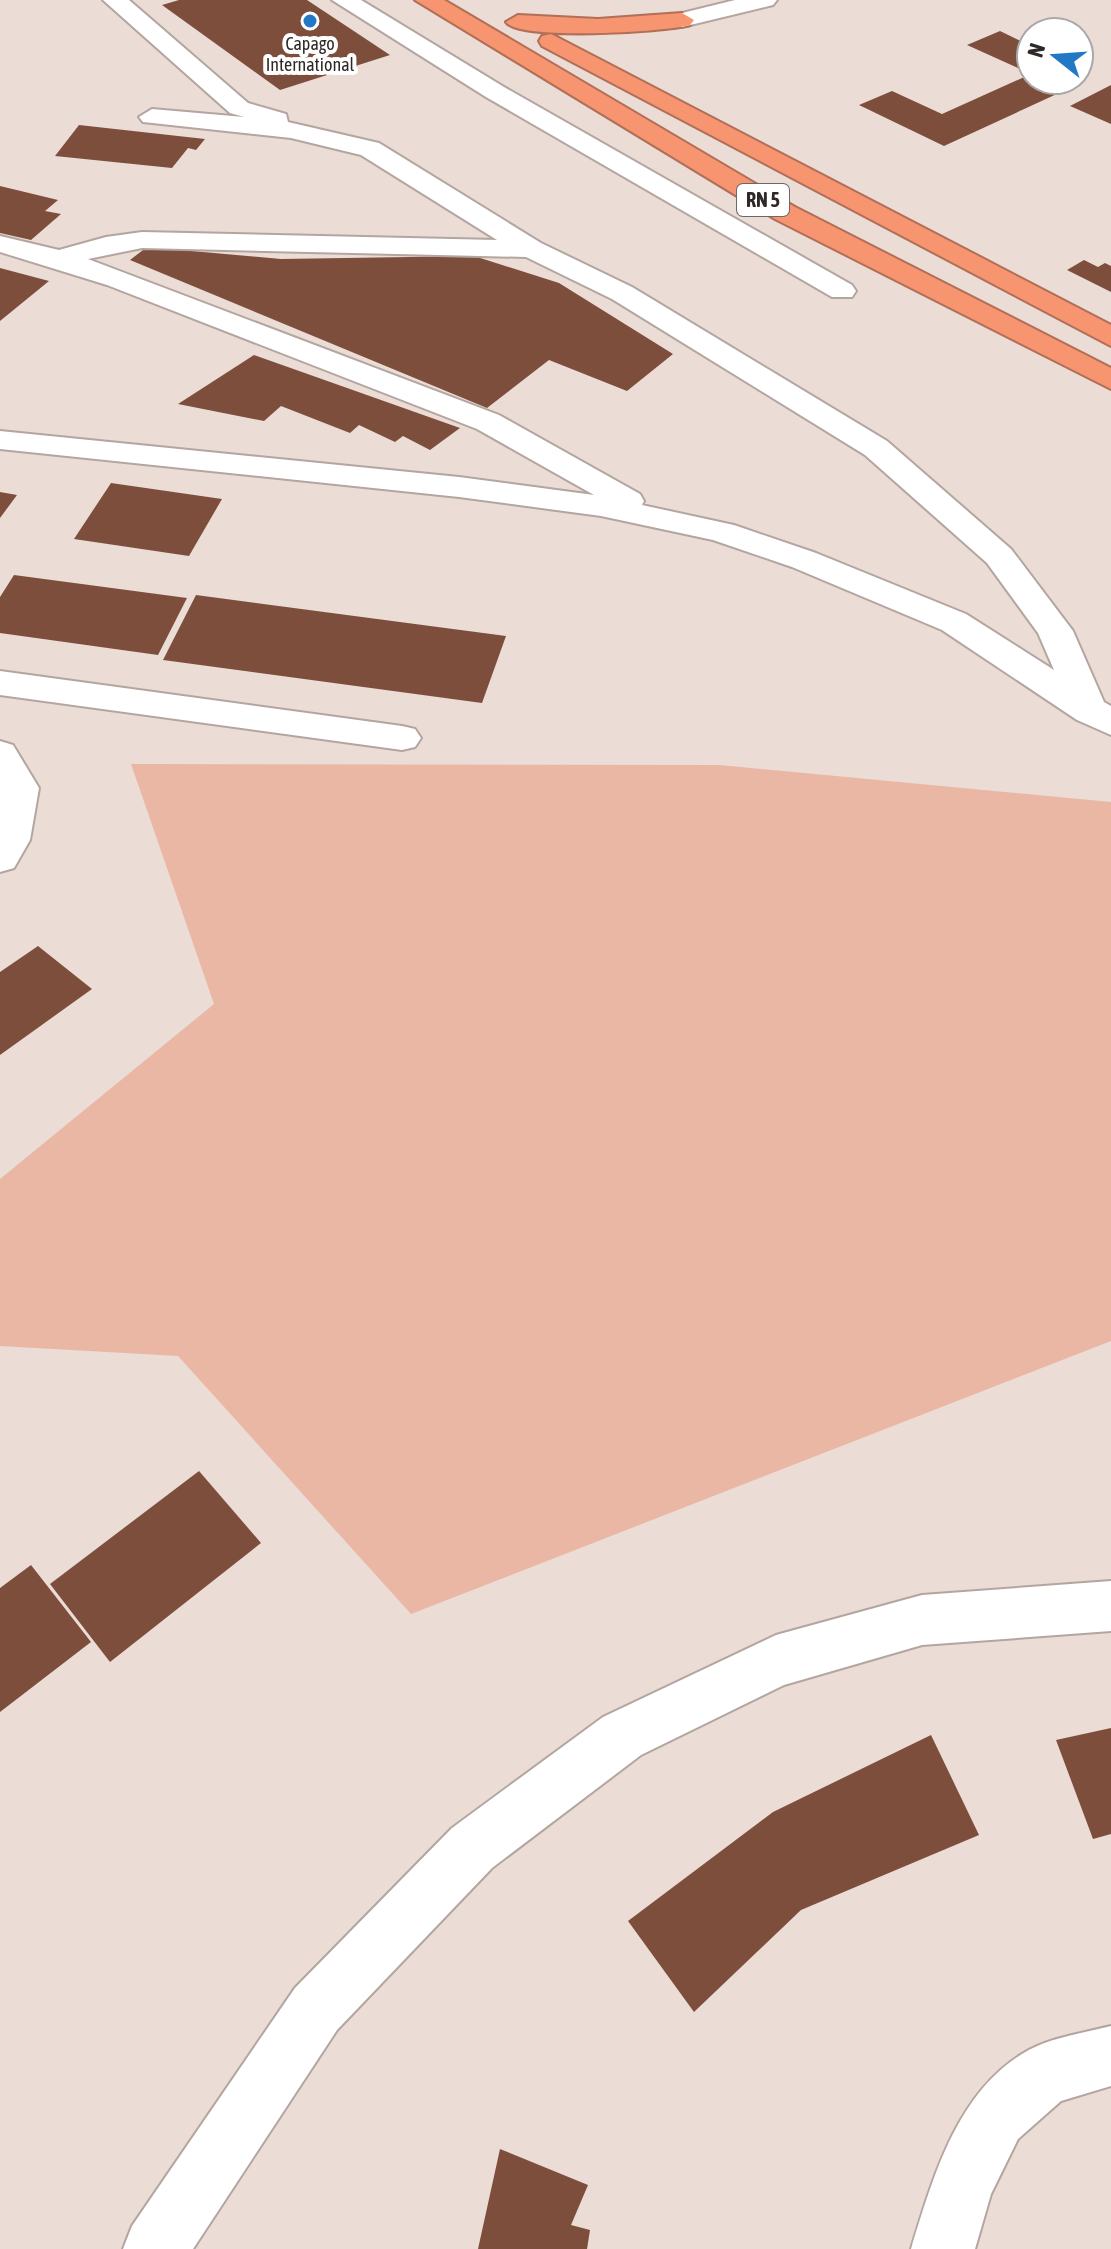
<svg xmlns="http://www.w3.org/2000/svg" width="1111" height="2249" viewBox="0 0 1111 2249" font-family="'Asap Condensed',sans-serif">
  <rect width="100%" height="100%" fill="#ebdcd6"/>
  <path fill="#eab7a5" d="M131,764L719,765L1111,802V1341L411,1614L178,1356L0,1346V1179L214,1004Z"/>
  <path fill="#7e4e3d" d="M179,0H307L390,55L280,90L162,5Z
    M1000,31L1031,46V74L967,45Z
    M1031,74V80H1056L1072,87L944,146L859,105L892,91L942,114Z
    M1111,85V124L1070,106Z
    M79,125L205,139L196,150L188,148L172,168L55,156Z
    M0,186L58,200L45,211L61,214L31,240L0,233Z
    M147,247L281,259L474,256L559,283L673,354L627,391L549,360L487,408L130,260Z
    M1084,260L1098,267L1105,263L1111,266V292L1067,270Z
    M0,268L49,281L0,321Z
    M254,355L460,428L430,450L403,436L395,442L359,425L350,433L281,406L264,421L178,404Z
    M111,483L222,499L189,556L74,539Z
    M0,492L17,495L0,518Z
    M14,575L187,598L158,655L0,633V597Z
    M196,595L506,636L482,703L163,660Z
    M38,946L92,989L0,1055V972Z
    M199,1471L261,1543L110,1662L50,1584Z
    M31,1565L91,1642L0,1712V1588Z
    M1111,1728V1834L1093,1839L1056,1740Z
    M931,1735L979,1835L801,1910L694,2012L628,1921L773,1812Z
    M500,2149L588,2185L571,2225L590,2230L587,2249H478Z"/>
  <g fill="none" stroke-linecap="round" stroke-linejoin="round">
    <defs>
      <path id="street" d="M103,0H129L248,103L286,114L288,122L379,143L541,243L632,287L887,441L1011,549L1073,631L1104,702L1111,706V735L1077,720L942,630L792,567L713,540L601,516L459,497L0,449V431L459,477L594,495L477,429L107,285L0,252V236L59,250L106,237L142,232L497,240L361,155L291,138L143,122L139,117L152,109L244,117L230,113ZM142,248L526,257L612,299L865,455L987,563L1038,633L1054,670L966,614L816,553L734,525L642,505L644,501L640,494L499,415L88,259Z
        M332,0H361L504,87L852,285L856,291L852,297H832L486,97Z
        M735,0H777L773,5L682,27L670,20L674,15Z
        M0,671L402,726L415,729L421,738L415,747L402,750L0,695Z
        M0,741L13,745L39,788L30,840L14,868L0,872Z
        M1111,1581V1631L922,1645L784,1685L641,1755L492,1868L337,2030L193,2249H123L132,2226L295,1988L452,1828L603,1717L776,1635L922,1595Z
        M1111,2026V2086L1061,2101L1018,2139L991,2194L975,2249H911C933,2178 956,2095 1022,2054C1047,2038 1083,2033 1111,2026Z"/>
      <path id="highway" d="M415,0H444L795,207L1111,368V389L775,219Z
        M682,13L694,20L690,25C665,32 519,41 506,22L518,15L598,19Z
        M551,34L1111,325V346L542,46L539,41L542,36Z"/>
    </defs>
    <use href="#street" stroke="#b3a59f" stroke-width="4"/>
    <use href="#highway" stroke="#b16f57" stroke-width="4"/>
    <use href="#street" fill="#fff" fill-rule="evenodd"/>
    <use href="#highway" fill="#f79571" fill-rule="evenodd"/>
  </g>
  <circle fill="#2378c6" stroke="#fff" stroke-width="3" cx="310" cy="21" r="8"/>
  <g text-anchor="middle" stroke-width="8" stroke-linejoin="round" paint-order="stroke">
    <g font-size="18" fill="#2e2826" stroke="#fff">
      <text x="310" y="50">Capago<tspan x="310" dy="21">International</tspan></text>
    </g>
    <rect fill="#fff" stroke="#6d6867" stroke-width="2" x="737" y="184" width="52" height="32" rx="6"/>
    <g font-size="20" font-weight="bold" fill="#2e2826">
      <text x="763" y="207">RN 5</text>
    </g>
  </g>
  <g transform="translate(1055 56) rotate(287)"><circle r="38" fill="#ffffff" stroke="#aba9a8" stroke-width="2"/>
  <path d="M0-6L14 30L0 20L-14 30Z" fill="#2378c6"/>
  <text y="-12" font-size="22" font-weight="bold" text-anchor="middle" fill="#2e2826">N</text>
  </g>
</svg>
